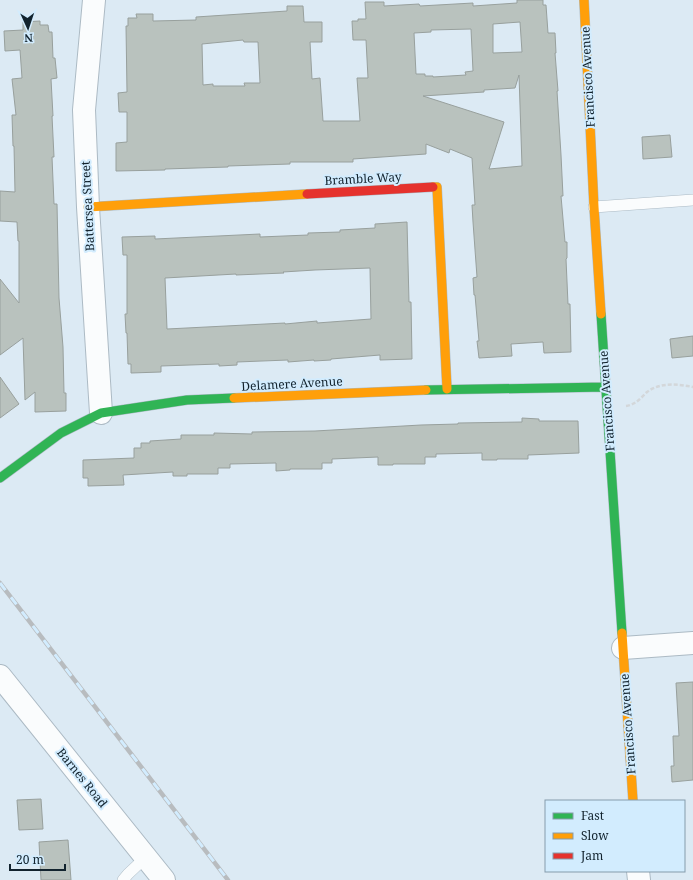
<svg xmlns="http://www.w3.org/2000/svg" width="693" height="880" viewBox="0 0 693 880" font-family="'Noto Serif',serif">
  <rect width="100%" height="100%" fill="#dceaf4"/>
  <path fill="#b9c2be" stroke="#98a09d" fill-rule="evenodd" d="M517,0H543V5H546L548,33H555L556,53H555L558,91H557L561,155L563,196H561L565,242H567V258L566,259L568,304H570L571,352L544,353L543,342L511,344L512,356L479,358L477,341H479L475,295H474L473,278L477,277L473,222L472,205H475L472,158L450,149L449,153L426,144V154L353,159V162H290V164L228,166V167L165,169V170L116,171V143L127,142V112H119L118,93L127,92L126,26H128V18H137L136,14H153V21L196,20V17L287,11V6H303L304,22H322V42H310L312,79L320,78L323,121H360L357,78H368L366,40H353L352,21H358V19H366L365,2H384V6L419,4L420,6L473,3V6L517,3ZM520,22L522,52L493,53V24ZM471,29L473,71L465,72L466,75L433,77V76H425V74H416L414,33L431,32V30ZM243,40L244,42H258L260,83H244L245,86H213V84L203,85L202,44ZM519,75L522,166L489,169L504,122L423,96L484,92V90L515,88Z
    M40,21V25H48L49,32H52L53,58H55L57,78L51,79L53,116H52L54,157H52L54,204H57L59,298L63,347L64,393H66V411L35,412V392L25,400L23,338L0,355V279L19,303V241H18L17,222L0,221V191L15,192L14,146H13L12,115H16L12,79L22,78L20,50L5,51L4,31L23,30V22Z
    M670,135L672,157L643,159L642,137Z
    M407,222L409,302H411L412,359L380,360V355L331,359V360L314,361V360L288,362V360L237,362V365L219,366V364L161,366V372L131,373V364H128L127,333H126L125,314H127V255H123L122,237L155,236V239L260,234V237L308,235V233L340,232V230L375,228V224ZM370,268L371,319L317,323V321L285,324V323L167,329L165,278L236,274V275L284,273L283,272L315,270Z
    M693,336V356L672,358L670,339Z
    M0,377L19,404L0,418Z
    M522,418L539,419V421H578L579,453L528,455V459H497V460H482V453L436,454V457H425V464H393V465H378V457L332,459V463H322V469H290V470L276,471V463L230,464V468H218V474H187V476H173V472L123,475L124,485L88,486V478H83V460L134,458V448H141V443H150V441L181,439V435H214V433L252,434V432L315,431L421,425L458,424V423L522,422Z
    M693,682V780L672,782L671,766H674L673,736H679L676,683Z
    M41,799L43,829L19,830L17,800Z
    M68,840L71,880H41L39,842Z"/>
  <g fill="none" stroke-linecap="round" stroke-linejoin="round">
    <defs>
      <path id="lane" d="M594,207L693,200
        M123,880L128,874L146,857"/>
      <path id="street" d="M94,0L84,110L88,207L101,413
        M623,648L693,643
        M0,676L164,880
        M638,871L639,880"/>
      <path id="fast" d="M601,314L622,633
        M426,390L606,387
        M0,478L61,433L101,413L187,400L234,398"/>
      <path id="slow" d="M584,0L594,207L601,314
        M433,187H437L447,389
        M88,207L307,194
        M234,398L426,390
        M622,633L633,801"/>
      <path id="jam" d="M307,194L433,187"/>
    </defs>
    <use href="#lane" stroke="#acbac4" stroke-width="12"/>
    <use href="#street" stroke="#acbac4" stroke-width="24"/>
    <use href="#fast" stroke="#acbac4" stroke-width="10"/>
    <use href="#slow" stroke="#acbac4" stroke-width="10"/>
    <use href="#jam" stroke="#acbac4" stroke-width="10"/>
    <path stroke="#d3d7da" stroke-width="2.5" stroke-dasharray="4 2" stroke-linecap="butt" d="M626,406C635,405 641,398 647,392C660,382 678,384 693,387"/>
    <use href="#lane" stroke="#fafcfd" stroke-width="11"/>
    <use href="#street" stroke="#fafcfd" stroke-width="22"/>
    <use href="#fast" stroke="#30b455" stroke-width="9"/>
    <use href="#slow" stroke="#ff9f0a" stroke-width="9"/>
    <use href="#jam" stroke="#e5322d" stroke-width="9"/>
    <defs>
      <path id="rail" d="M0,583L228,880"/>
    </defs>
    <use href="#rail" stroke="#b8bcbf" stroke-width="4.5"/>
    <use href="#rail" stroke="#d2ecfe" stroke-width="3" stroke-dasharray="9" stroke-linecap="butt"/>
  </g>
  <g text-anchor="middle" stroke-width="4" stroke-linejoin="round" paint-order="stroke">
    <g font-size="12" fill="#12232e" stroke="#d2ecfe">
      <text transform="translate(588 77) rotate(-93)" y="4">Francisco Avenue</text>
      <text transform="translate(363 179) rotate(-3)" y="4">Bramble Way</text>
      <text transform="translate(88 206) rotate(-93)" y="4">Battersea Street</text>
      <text transform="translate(292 384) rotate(-3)" y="4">Delamere Avenue</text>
      <text transform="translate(607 401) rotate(-94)" y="4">Francisco Avenue</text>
      <text transform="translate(628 724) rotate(-94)" y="4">Francisco Avenue</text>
      <text transform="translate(82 778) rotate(51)" y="4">Barnes Road</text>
    </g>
  </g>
  <rect x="545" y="800" width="140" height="72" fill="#d2ecfe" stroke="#859cab"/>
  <rect x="553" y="813" width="20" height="6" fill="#30b455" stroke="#859cab"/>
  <text x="581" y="820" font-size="12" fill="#12232e">Fast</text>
  <rect x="553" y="833" width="20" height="6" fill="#ff9f0a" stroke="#859cab"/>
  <text x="581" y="840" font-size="12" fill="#12232e">Slow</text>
  <rect x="553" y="853" width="20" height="6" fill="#e5322d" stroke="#859cab"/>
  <text x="581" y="860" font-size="12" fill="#12232e">Jam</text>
  <g transform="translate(28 28) rotate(177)" stroke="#d2ecfe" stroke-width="3" paint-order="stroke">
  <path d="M0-3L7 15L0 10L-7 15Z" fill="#12232e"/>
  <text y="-6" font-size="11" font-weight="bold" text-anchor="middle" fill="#12232e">N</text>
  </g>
  <path d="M10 864v6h55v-6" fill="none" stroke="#12232e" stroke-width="2"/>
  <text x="16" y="864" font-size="12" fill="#12232e" stroke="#d2ecfe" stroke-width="3" paint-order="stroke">20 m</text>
</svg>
